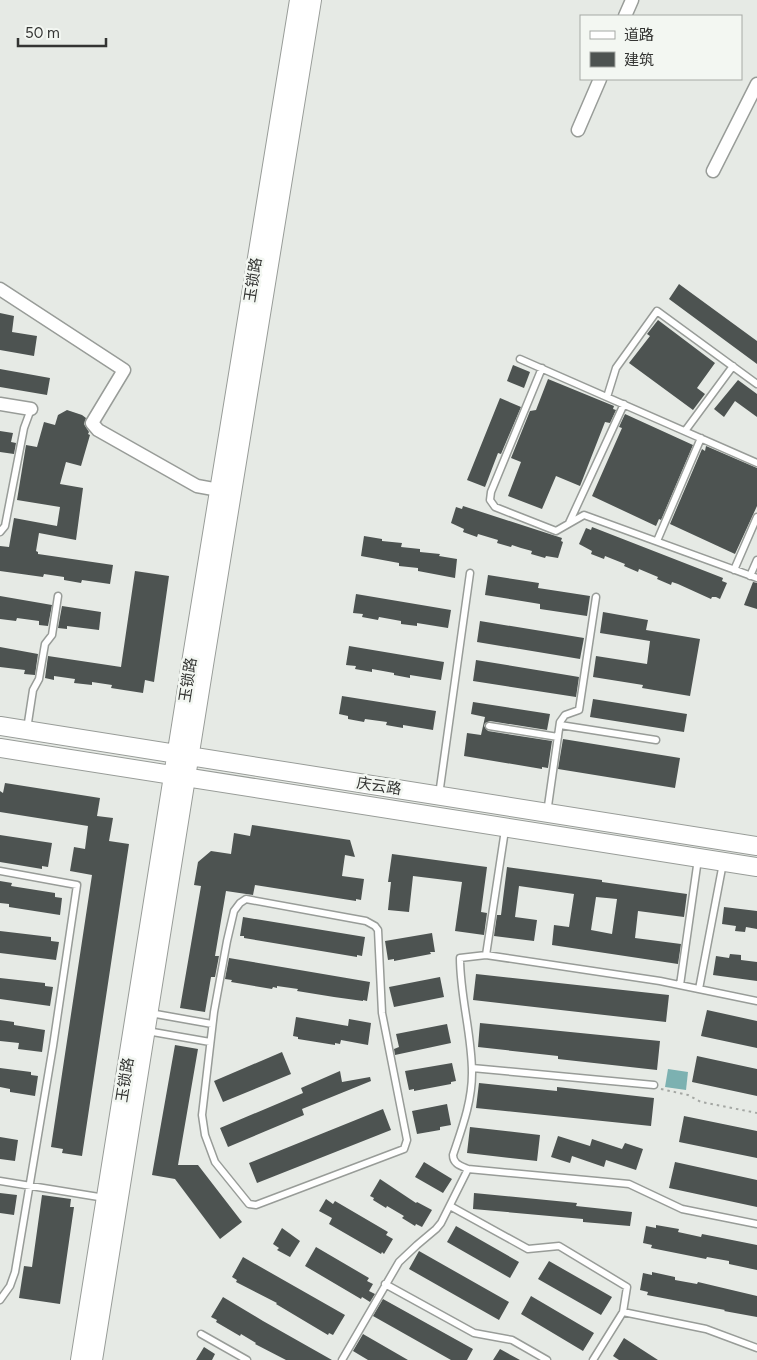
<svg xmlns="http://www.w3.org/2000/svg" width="757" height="1360" viewBox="0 0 757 1360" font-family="Figtree,'Noto Sans SC',sans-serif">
  <rect width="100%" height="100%" fill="#e6eae5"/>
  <path fill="#7cb1b1" d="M668,1069L688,1072L686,1090L665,1087Z"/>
  <path fill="#4d5351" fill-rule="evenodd" d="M679,284L757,341V364L669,299Z
    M0,313L14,316L12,332L37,336L34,356L0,350Z
    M658,320L715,363L697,388L705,394L693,410L629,363L650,336L647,334Z
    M513,365L530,372L524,388L507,381Z
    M0,369L50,378L47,395L0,387Z
    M548,379L614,406L613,409L616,410L610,423L605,422L580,486L556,476L542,509L508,496L521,462L511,458L530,411L536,410Z
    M738,380L757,394V417L735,401L724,417L714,409Z
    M500,398L521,407L501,454L498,453L485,487L467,480Z
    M67,410L82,415L86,418L84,424L89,432L88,434L90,435L81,466L66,462L60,484L83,488L76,540L39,533L36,551L38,552V554L113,565L110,584L82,580L81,583L64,580V577L44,574L43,577L0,571V546L9,547L14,518L57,526L60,507L17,500L26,445L37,447L44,422L55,425L58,415Z
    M625,414L693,445L661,520L659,519L656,526L592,496L622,428L619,427Z
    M0,431L13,433L11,442L16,443L14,454L0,452Z
    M706,446L757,468V506L735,554L670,524L702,449L705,451Z
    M463,506L562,538L561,541L563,542L558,558L546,556L545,558L531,554L532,551L521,548L512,545L511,547L497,543L498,540L478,534L477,537L463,532L464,529L451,523L456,507L462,509Z
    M592,527L723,578L722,581L727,583L720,599L716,597H712L711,599L678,584L672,582L671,585L657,579L658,577L639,569L638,572L624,566L625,564L605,556L604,559L591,554L592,551L579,544L586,528L591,530Z
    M364,536L382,539V541L402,543L401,547L420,549V552L440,554L439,556L457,559L455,578L418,571V568L399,566V563L361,556Z
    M135,571L169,576L154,682L145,680L143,693L111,688L112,685L92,682V685L74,683L75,679L54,676V680L45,678L48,656L121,667Z
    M488,575L539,583L538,588L590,596L587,616L540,609V604L485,595Z
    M753,582L757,583V609L744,605Z
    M356,594L451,610L448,628L417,623V626L401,624V621L379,617L378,620L362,617L363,614L353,613Z
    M0,596L52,605L48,626L39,625V621L17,618L16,621L0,619Z
    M62,606L101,612L99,630L67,626V629L58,628Z
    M603,612L648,620L646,630L700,639L690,696L642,688L643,685L593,677L596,656L647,664L650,641L600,633Z
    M480,621L584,638L580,659L477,642Z
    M349,646L444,662L441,680L410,675V678L394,675V673L372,669V672L355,669L356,666L346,665Z
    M0,647L38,654L35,675L24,674L25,670L0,667Z
    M476,660L579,677L576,697L473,681Z
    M342,696L436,711L433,730L403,725V728L386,725L387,722L365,719L364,722L348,719V716L339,714Z
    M593,699L687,714L684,732L590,717Z
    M473,702L550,714L547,730L490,721L485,723L484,726L488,731L552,741L548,768L542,767V769L464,756L467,733L481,735L485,717L471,714Z
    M563,739L680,758L675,788L558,769Z
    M5,783L100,798L97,816L113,818L109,841L129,844L82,1156L62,1153L63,1149L51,1147L92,875L70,871L74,847L85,849L88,826L0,812V791L3,793Z
    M252,825L350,840L355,857L345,855L342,876L364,879L361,900L356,899V901L255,885L253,895L226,891L215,956H219L215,977H211L205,1012L180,1008L201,886L194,885L198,862L211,851L231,854L234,833L250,836Z
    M0,835L52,843L48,867L42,866V869L0,862Z
    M392,854L487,867L481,912L487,913L484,935L455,931L462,882L413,876L409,912L388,910L391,882H388Z
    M507,867L602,880V882L687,894L684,917L638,911L635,938L681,944L678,964L552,945L554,925L569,927L574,894L519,886L515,917L537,920L534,941L494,936L497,915H501ZM596,897L617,899L612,934L591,930Z
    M0,881L12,883L11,886L55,893V897L62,898L60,915L9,907V904L0,903Z
    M724,907L757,911V929L746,927L745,932L735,931L736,926L722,924Z
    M243,917L365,937L362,956L357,955V957L244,938V936H240Z
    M0,931L51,937V941L59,942L56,960L0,953Z
    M432,933L435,952H430L431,954L394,961V959L388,960L385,941Z
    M730,954L741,955V960L757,962V981L713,975L716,956L729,958Z
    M229,958L370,982L367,1001L363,1000V1001L334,997L297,991L298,989L277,986V988L273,987L272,989L231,982L232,980L225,979Z
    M476,974L669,995L666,1022L473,1000Z
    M440,977L444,997L394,1007L389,987Z
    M0,978L45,983V986L53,987L50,1006L0,999Z
    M707,1010L757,1021V1048L701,1036Z
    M296,1017L348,1026L349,1019L371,1023L368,1045L341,1040L340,1044L335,1043V1045L298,1039V1037L293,1036Z
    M0,1020L14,1022V1025L45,1030L42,1052L18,1049L19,1043L0,1041Z
    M480,1023L660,1041L657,1070L558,1059V1056L478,1047Z
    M447,1024L451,1043L395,1055L394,1049L399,1047L396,1034Z
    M175,1045L198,1049L178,1165H198L242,1222L220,1239L175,1179L152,1175Z
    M282,1052L291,1074L223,1102L214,1081Z
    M697,1056L757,1069V1096L692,1082Z
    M452,1063L456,1081L451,1082V1084L414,1091V1089L409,1090L405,1071Z
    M0,1068L31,1072V1075L38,1076L35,1096L10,1092V1089L0,1087Z
    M340,1071L342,1082L370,1077L371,1081L302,1109L304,1115L228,1147L220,1128L303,1093L301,1088Z
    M479,1083L557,1091V1087L654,1098L651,1126L476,1108Z
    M447,1104L451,1125L440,1127V1130L417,1134L412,1111Z
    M383,1109L391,1130L257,1183L249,1163Z
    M684,1116L757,1131V1158L679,1142Z
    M470,1127L540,1135L537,1161L467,1153Z
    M558,1136L590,1146L592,1139L622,1149L625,1143L643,1149L636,1170L606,1160L604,1167L572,1156L570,1163L551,1157Z
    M0,1137L18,1140L15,1161L0,1159Z
    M424,1162L452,1179L443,1193L415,1177Z
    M675,1162L757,1180V1207L669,1188Z
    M380,1179L416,1203L417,1202L432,1210L422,1227L416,1224L415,1226L402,1218L404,1216L387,1206L386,1208L373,1200L374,1198L370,1196Z
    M0,1193L17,1195L14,1215L0,1213Z
    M474,1193L577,1203L576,1206L632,1212L630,1226L583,1222V1219L473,1209Z
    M42,1195L71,1199L70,1207H74L60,1304L19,1298L24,1266L32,1267Z
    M326,1199L333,1204L335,1201L388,1232L386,1235L393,1239L384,1254L382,1252L381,1254L329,1224L332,1218L319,1211Z
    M656,1225L679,1229L678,1232L701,1237L702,1234L757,1245V1270L729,1264V1261L707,1257L706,1259L651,1248L652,1245L643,1243L646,1226L656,1228Z
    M456,1226L519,1262L510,1278L447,1242Z
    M282,1228L300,1241L290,1257L277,1250L279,1248L273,1244Z
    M316,1247L369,1278L367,1281L373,1284L369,1291L375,1294L370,1302L362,1297L361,1299L305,1266Z
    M419,1251L509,1302L499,1320L409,1269Z
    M243,1257L345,1315L333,1335L329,1333L328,1335L276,1304L277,1303L236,1282L237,1280L232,1277Z
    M549,1261L612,1297L601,1315L538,1279Z
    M652,1272L675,1277V1280L697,1284L698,1282L757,1296V1317L724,1311L725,1310L647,1295L648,1292L640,1290L643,1273L652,1275Z
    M531,1296L594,1333L583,1351L521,1314Z
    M223,1297L263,1321L332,1360H286L255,1344L256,1343L241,1334L240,1336L216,1322L217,1320L211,1317Z
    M383,1299L473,1349L467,1360H451L373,1316Z
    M363,1334L408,1360H368L353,1351Z
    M624,1338L658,1360H619L613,1356Z
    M204,1347L215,1354L212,1360H196Z
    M500,1349L520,1360H493Z"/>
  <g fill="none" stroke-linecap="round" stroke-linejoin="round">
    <defs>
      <path id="lane" d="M520,359L757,463
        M542,368L491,492L490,500L495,507L556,531L584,515L757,578
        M607,397L616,368L657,311L757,384
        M685,431L733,366
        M569,523L624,404
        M0,532L5,526L24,428L31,409
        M657,541L701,438
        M734,570L757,517
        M750,576L757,560
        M560,725L656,740
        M489,726L558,737
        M27,729L33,690L39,679L45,644L52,635L58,596
        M439,795L470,573
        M547,813L560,722L565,715L579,710L596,597
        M0,871L77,885L53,1046L15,1272L10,1286L0,1300
        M246,899L366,921L375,926L378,930L382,1013L407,1140L404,1149L256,1205L249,1204L215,1162L205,1135L202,1115L214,1012L227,941L234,911L240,903Z
        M486,955L505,830
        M680,985L698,859
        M699,989L723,863
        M757,1001L660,981L486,955L460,958C460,997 472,1034 472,1073C472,1102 462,1128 453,1155C453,1164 461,1166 468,1169L629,1184L682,1209L757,1224
        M150,1013L212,1024
        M147,1031L210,1042
        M472,1068L654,1085
        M0,1181L105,1198
        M450,1206L528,1249L559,1246L627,1287L623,1312L593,1360
        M385,1284L474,1333L512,1340L547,1360
        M623,1312L706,1329L757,1348
        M201,1334L247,1360
        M342,1360L399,1262L417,1245L436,1229L441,1223L468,1169"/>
      <path id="street" d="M625,16L632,0
        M578,130L600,79
        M713,171L757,84
        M0,289L124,370L92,423L98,430L197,486L219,490
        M0,404L31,409"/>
      <path id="secondary" d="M0,726L757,846
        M0,748L757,867
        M80,1360L191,663L299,0
        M93,1360L204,665L312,0"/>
    </defs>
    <use href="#lane" stroke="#989c98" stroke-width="9"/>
    <use href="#street" stroke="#989c98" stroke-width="15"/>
    <use href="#secondary" stroke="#989c98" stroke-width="20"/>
    <path stroke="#a4a7a3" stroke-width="2" stroke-dasharray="2.5 4" stroke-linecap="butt" d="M661,1089L688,1095L701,1102L757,1113"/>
    <use href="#lane" stroke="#fff" stroke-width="6"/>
    <use href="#street" stroke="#fff" stroke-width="12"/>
    <use href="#secondary" stroke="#fff" stroke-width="18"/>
  </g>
  <g text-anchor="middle" stroke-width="5" stroke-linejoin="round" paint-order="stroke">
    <g font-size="15" fill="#333432" stroke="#f3f7f2">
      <text transform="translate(253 280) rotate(-81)" y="5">玉锁路</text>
      <text transform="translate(188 680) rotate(-81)" y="5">玉锁路</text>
      <text transform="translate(379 786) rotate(9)" y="5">庆云路</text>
      <text transform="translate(125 1080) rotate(-81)" y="5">玉锁路</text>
    </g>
  </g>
  <rect x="580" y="15" width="162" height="65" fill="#f3f7f2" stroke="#a6a9a5"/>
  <rect x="590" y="31" width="25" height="8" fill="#ffffff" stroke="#a6a9a5"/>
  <text x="624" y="40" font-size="15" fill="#333432">道路</text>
  <rect x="590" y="52" width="25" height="15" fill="#4d5351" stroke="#a6a9a5"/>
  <text x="624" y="65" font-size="15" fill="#333432">建筑</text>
  <path d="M18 38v8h88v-8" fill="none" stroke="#333432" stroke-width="2.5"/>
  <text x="25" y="38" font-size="15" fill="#333432" stroke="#f3f7f2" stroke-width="4" paint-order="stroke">50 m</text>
</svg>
